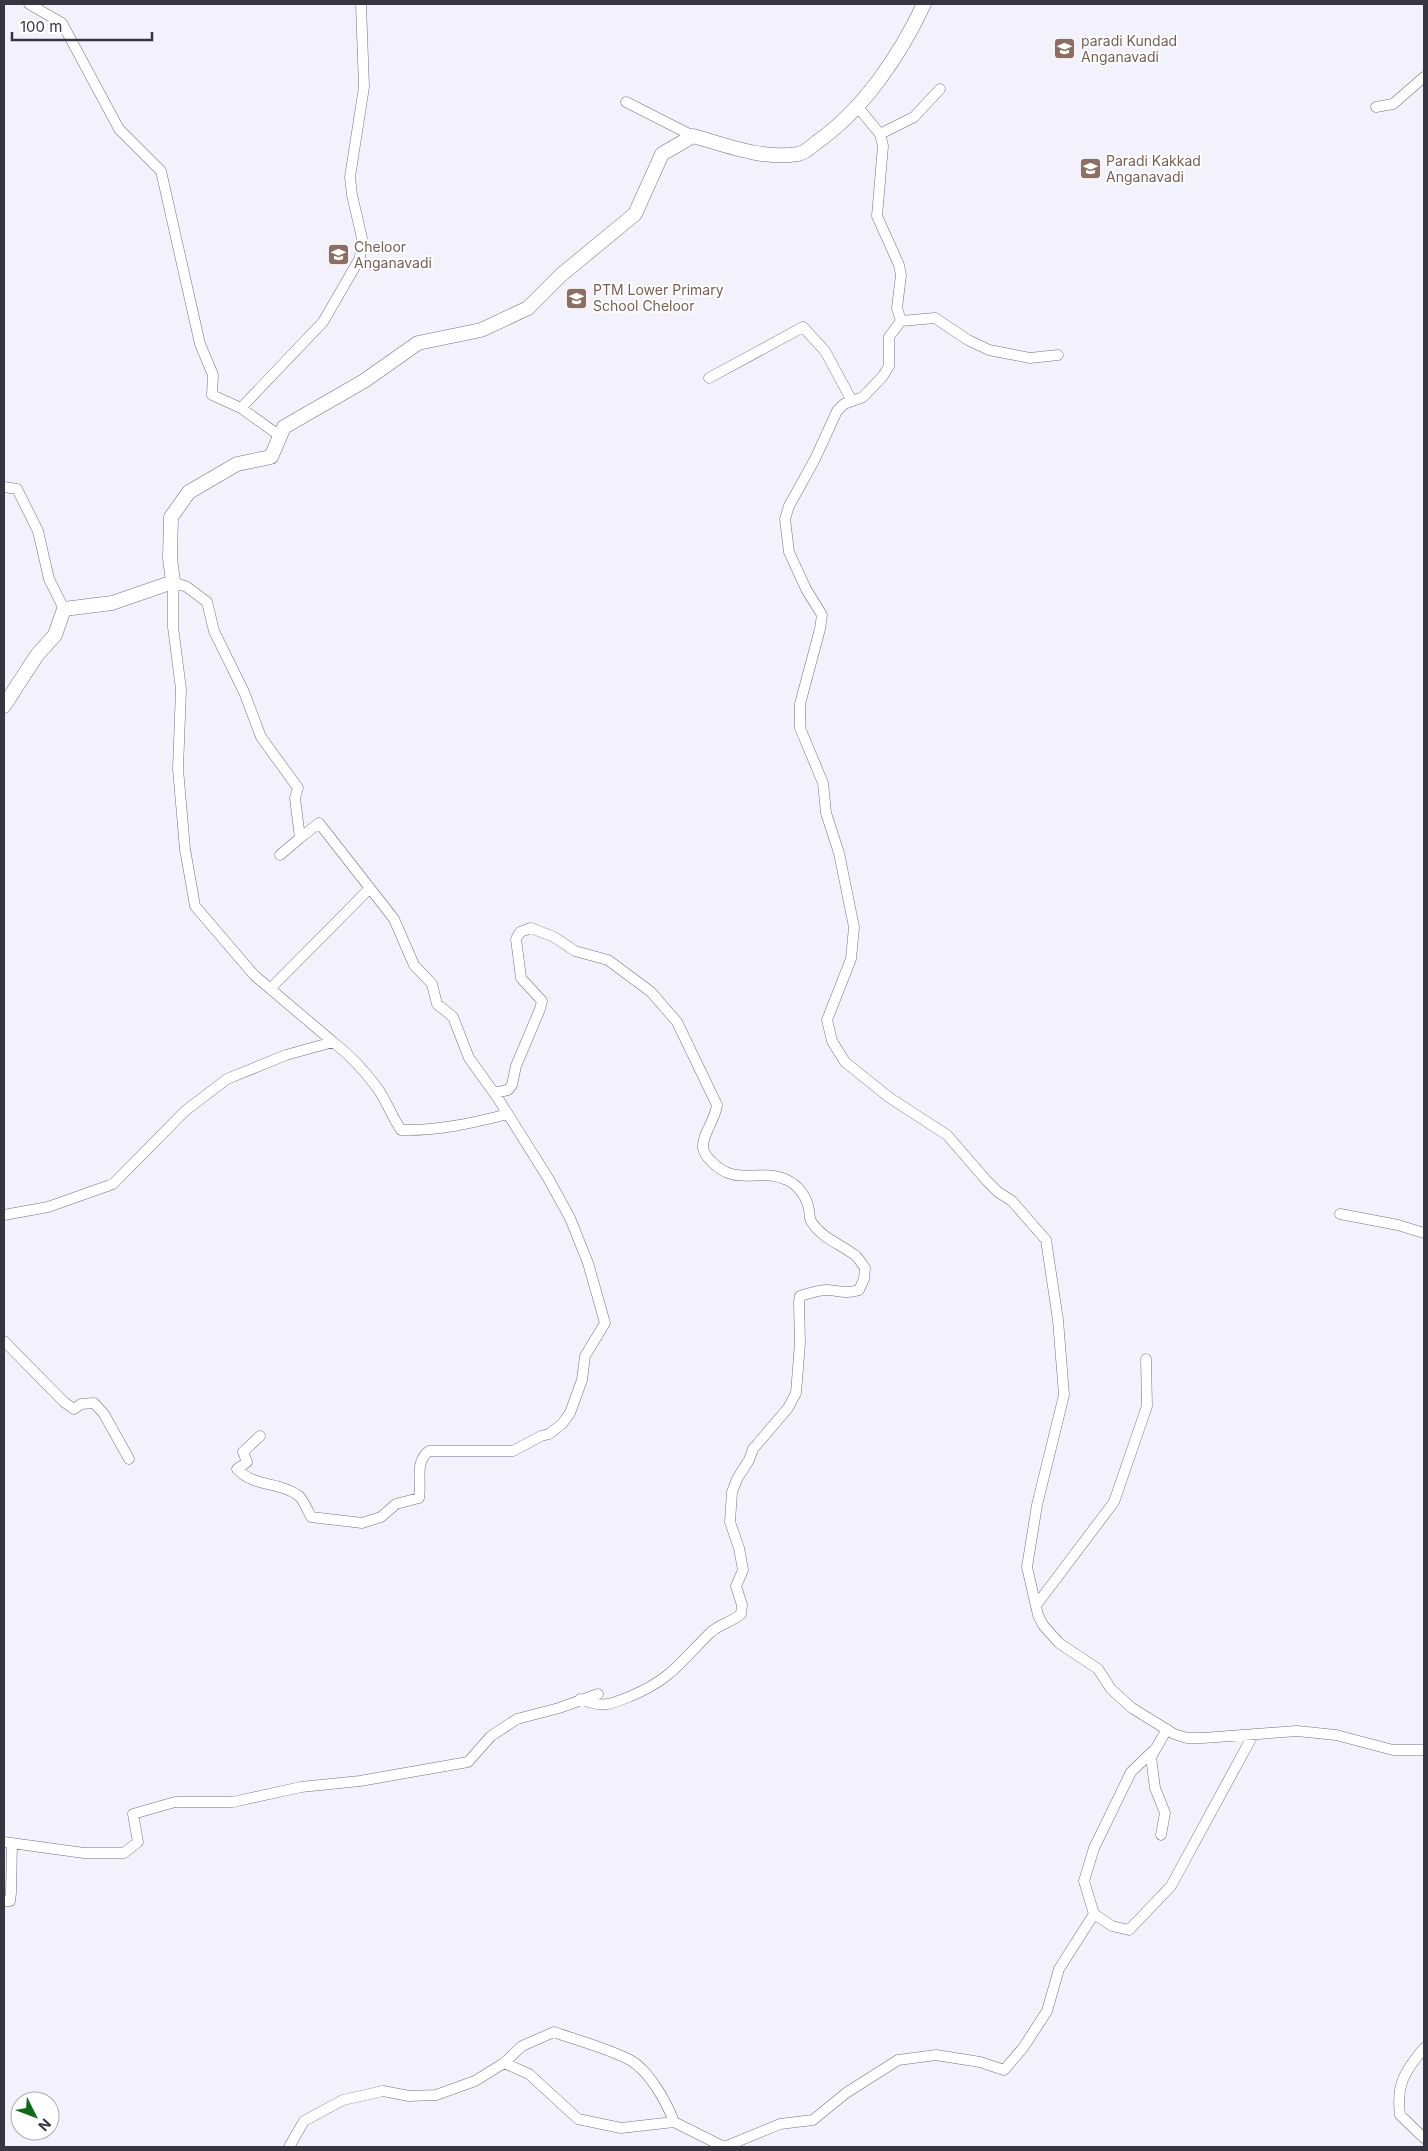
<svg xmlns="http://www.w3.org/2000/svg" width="1428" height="2151" viewBox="0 0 1428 2151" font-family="Inter,sans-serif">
  <rect width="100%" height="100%" fill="#f2f1fc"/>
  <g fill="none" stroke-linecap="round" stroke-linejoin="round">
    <defs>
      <path id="minor" d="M29,4L62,23L119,129L161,171L200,344L213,375L212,395L241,408L280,436
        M626,102L693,136
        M856,105L880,134L883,146L877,216L899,265L901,275L897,308L901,321L889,337V366L883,376L863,397L844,404L837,411L815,459L789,506L785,519L789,552L806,589L822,615L820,629L800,704V728L823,783L826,813L839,853L854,927L851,959L827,1020L832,1041L845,1062L890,1098L947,1135L986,1180L998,1192L1012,1201L1046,1240L1058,1320L1064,1395L1037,1505L1027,1567L1038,1615L1043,1625L1059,1643L1098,1669L1111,1689L1132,1708L1174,1734L1187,1738H1203L1297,1731L1336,1735L1393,1750H1424
        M1376,107L1393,104L1424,77
        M880,134L914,117L940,89
        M901,321L935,318L968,340L989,350L1030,358L1058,355
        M709,378L803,327L825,351L852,401
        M241,408L323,322L360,258L362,238L352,195L350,177L364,87L361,4
        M4,487L17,489L38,531L49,579L64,609
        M271,988L370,888
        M333,1042C351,1056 365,1071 378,1089C387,1102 392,1117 401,1130C438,1131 473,1123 508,1114
        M494,1093L508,1090L512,1085L516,1066L540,1009L542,1001L521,978L516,939L520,932L531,928L554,937L575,951L608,960L651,992L677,1022L717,1105C715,1121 702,1134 703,1148C704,1153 708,1158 711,1161C736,1188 759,1167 787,1180C798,1185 807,1197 809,1210C810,1213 809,1218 811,1221C822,1239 841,1244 856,1256C859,1259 862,1264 865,1268L864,1279L859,1290C847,1294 840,1291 828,1290C818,1290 810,1293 800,1296L799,1302L800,1343L796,1393L788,1408L753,1449L749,1460L737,1479L732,1492L730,1522L739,1548L743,1570L736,1586L742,1605L741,1614C732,1622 720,1624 711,1632C681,1661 673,1678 631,1696C609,1705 603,1708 580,1699
        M1340,1214L1398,1225L1424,1233
        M4,1215L48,1207L113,1184L185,1111L227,1079L286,1055L333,1042L254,975L195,906L185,849L178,769L181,689L173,627V582L187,587L207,602L214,631L244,692L261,737L298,788L295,798L300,838L280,855
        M4,1341L64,1402L74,1409L81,1404L94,1403L104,1414L129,1459
        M260,1436L243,1452L247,1462L237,1469C255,1488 279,1481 299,1496C304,1501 308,1511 311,1517L362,1523L381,1517L396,1504L419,1498C422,1482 414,1462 429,1451H513L541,1436L549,1434L562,1424L570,1413L582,1380L585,1356L605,1323L588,1263L570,1218L548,1178L497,1097L469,1058L453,1017L437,1004L432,984L414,965L394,919L319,823L300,838
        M1037,1604L1114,1502L1147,1406L1146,1359
        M1161,1835L1165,1813L1155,1788L1151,1757L1167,1729
        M4,1842L84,1853H124L138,1842L133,1814L175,1802H233L301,1787L360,1781L468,1762L491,1736L517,1719L559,1708L598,1694
        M4,1901H10L11,1893L12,1843
        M1094,1914L1084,1881L1094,1848L1131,1772L1154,1750
        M1424,2048C1405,2071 1396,2084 1400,2115L1424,2138
        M504,2063L522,2046L554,2032C579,2041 607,2048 630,2060C649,2070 667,2103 674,2122
        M289,2147L304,2121L343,2100L383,2091L409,2096L436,2095L475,2081L504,2063L529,2074L578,2119L621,2128L674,2122L724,2147L780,2124L813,2120L846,2093L898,2060L936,2055L980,2062L1004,2070L1023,2048L1047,2011L1059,1969L1094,1914L1112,1926L1129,1930L1171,1886L1253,1735"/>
      <path id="major" d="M4,706L37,655L55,635L64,609L112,603L173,582L170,558L171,517L189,492L237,464L271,457L284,427L364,381L418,343L481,330L528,308L561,275L635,214L662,154L693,136C726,145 763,160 798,154C805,153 812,146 817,142C864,109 900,55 924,4"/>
    </defs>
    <use href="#minor" stroke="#747089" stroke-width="11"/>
    <use href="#major" stroke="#747089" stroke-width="15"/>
    <use href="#minor" stroke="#fff" stroke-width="10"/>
    <use href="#major" stroke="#fff" stroke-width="14"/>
  </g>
  <defs>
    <symbol id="school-square" viewBox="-11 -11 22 22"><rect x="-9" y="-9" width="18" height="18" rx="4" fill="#8d6e63" stroke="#fff"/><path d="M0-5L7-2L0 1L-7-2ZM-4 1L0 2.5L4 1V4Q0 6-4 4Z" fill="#fff"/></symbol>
  </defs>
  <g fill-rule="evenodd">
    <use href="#school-square" x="1052" y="36" width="25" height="25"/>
    <use href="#school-square" x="1078" y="156" width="25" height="25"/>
    <use href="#school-square" x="326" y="242" width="25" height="25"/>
    <use href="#school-square" x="564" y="286" width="25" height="25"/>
  </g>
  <g text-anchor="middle" stroke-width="4" stroke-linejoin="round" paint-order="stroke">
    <g font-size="14" fill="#785e54" stroke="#fff" text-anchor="start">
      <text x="1081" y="46">paradi Kundad<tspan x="1081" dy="16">Anganavadi</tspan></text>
      <text x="1106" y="166">Paradi Kakkad<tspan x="1106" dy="16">Anganavadi</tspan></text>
      <text x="354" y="252">Cheloor<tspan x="354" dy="16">Anganavadi</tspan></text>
      <text x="593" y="295">PTM Lower Primary<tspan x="593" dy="16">School Cheloor</tspan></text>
    </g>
  </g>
  <rect width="1428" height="2151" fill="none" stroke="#373540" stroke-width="10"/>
  <g transform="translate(35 2116) rotate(132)"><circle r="24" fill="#ffffff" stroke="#afaeb3"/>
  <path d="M0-4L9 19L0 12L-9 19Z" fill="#0f6b16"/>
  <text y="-8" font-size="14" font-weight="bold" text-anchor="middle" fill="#373540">N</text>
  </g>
  <path d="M12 32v8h140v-8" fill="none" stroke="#373540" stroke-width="2.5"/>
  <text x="20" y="32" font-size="15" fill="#373540" stroke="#ffffff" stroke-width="4" paint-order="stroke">100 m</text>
</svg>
